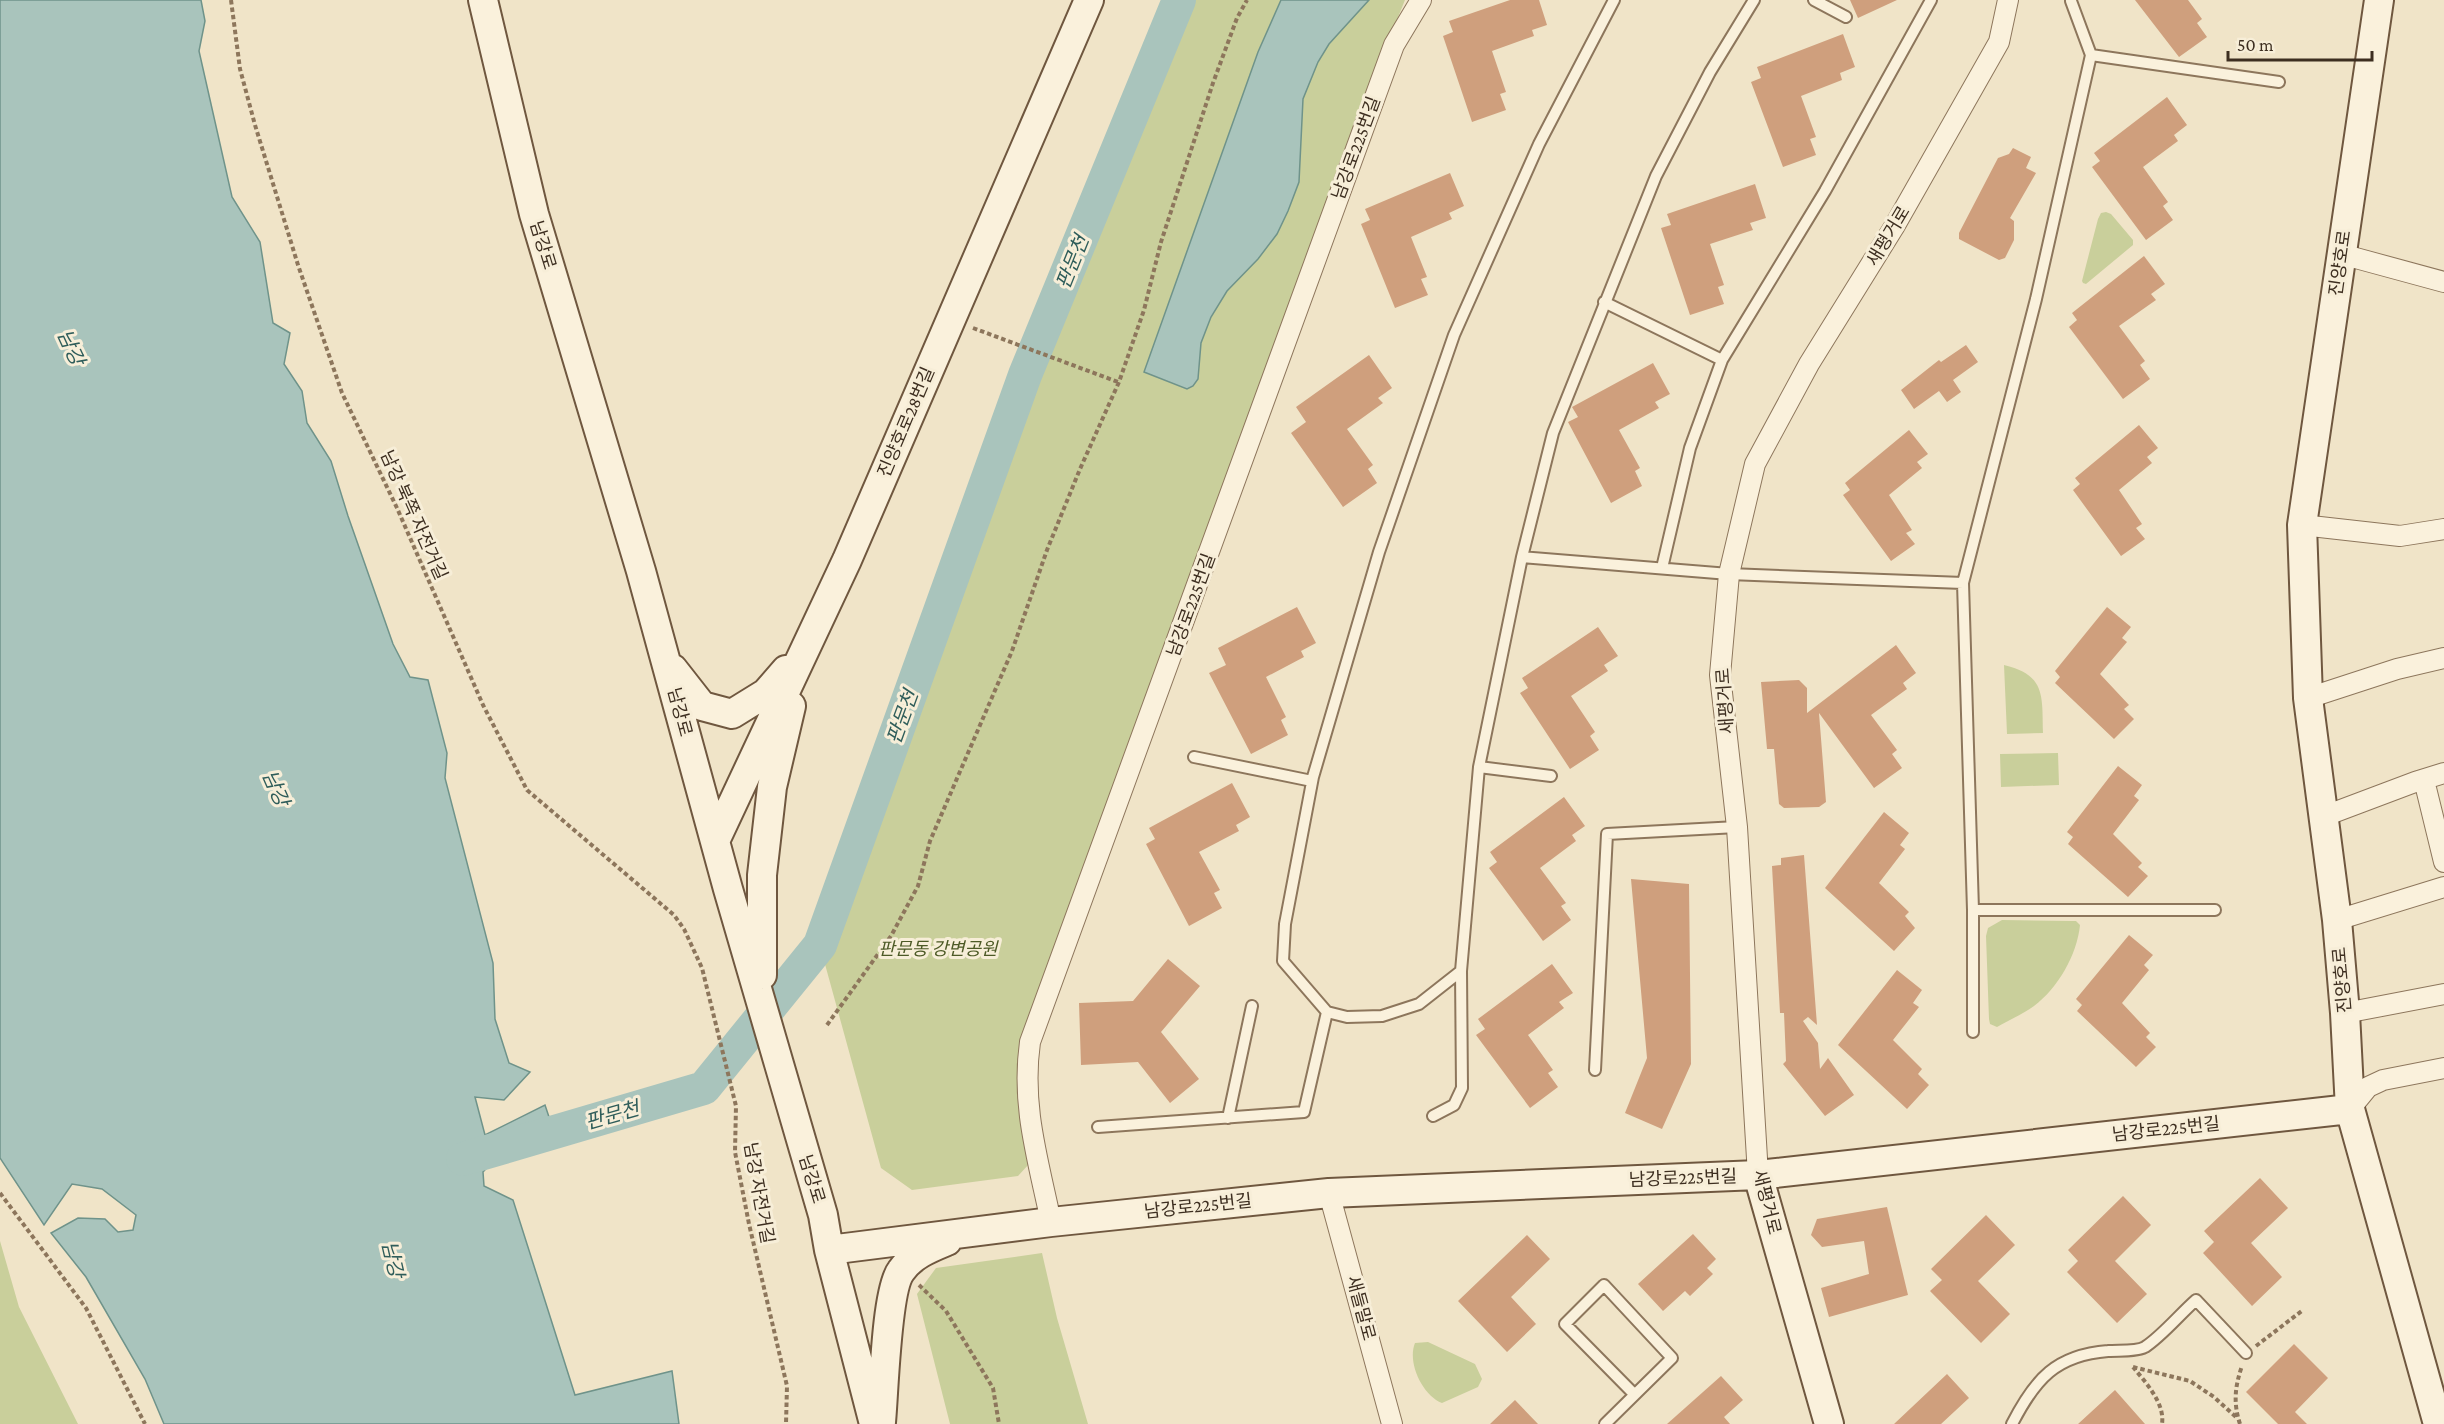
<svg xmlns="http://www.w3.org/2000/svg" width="2444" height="1424" viewBox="0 0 2444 1424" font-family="'Crimson Pro','Noto Sans KR',serif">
  <rect width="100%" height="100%" fill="#f0e4c8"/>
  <path fill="#c9cf9b" d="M1192,0H1405L1361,108L1021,1047L1017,1077L1029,1164L1018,1176L912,1190L881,1168L820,946L1158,53Z
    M2106,212L2111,214L2133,240V245L2086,284L2083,283L2082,281L2098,219L2101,213Z
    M2004,665C2046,675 2042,696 2043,733L2007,734Z
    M2058,753L2059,785L2001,787L2000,754Z
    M2002,920L2072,921H2076L2080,925C2077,955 2058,988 2034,1006C2023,1014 2009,1020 1997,1027L1990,1024L1989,1019L1986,936L1988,928Z
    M0,1241L19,1307L78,1424H0Z
    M1042,1253L1057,1318L1088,1424H950L917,1294L936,1268Z
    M1428,1342L1475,1364L1482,1379L1478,1387L1442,1403C1422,1395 1407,1362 1415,1343Z"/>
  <path fill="#a9c4bc" stroke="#6f938a" stroke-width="1.5" d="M0,0H201L205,21L199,51L232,197L260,242L273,323L290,333L284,364L302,391L307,423L331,461L348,516L393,644L410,677L428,680L447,753L445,778L493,963L495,1019L509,1063L530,1072L504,1100L475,1097L485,1135L545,1105L553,1129L515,1137L483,1172L484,1186L513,1200L575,1395L672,1371L679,1424H164L145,1379L86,1277L51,1233L78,1218L105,1219L118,1232L133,1230L136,1215L102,1189L72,1184L44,1225L0,1158Z
    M1281,0H1369L1329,44L1318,62L1303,99L1299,182L1288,211L1277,234L1258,259L1227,291L1211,317L1201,343L1198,379L1193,386L1187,389L1144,372L1258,52Z"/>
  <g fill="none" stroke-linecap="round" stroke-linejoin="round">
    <path stroke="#a9c4bc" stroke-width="34" d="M463,1159L704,1088L820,945L1025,375L1179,0"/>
  </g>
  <path fill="#cf9f7d" d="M1510,0H1539L1547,25L1532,30L1534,36L1492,51L1506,92L1500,94L1506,110L1472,122L1443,36L1453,32L1449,21Z
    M1850,0H1897L1858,18Z
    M2135,0H2188L2202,19L2197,23L2207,37L2179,57Z
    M1843,34L1855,67L1840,73L1842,80L1801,96L1816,137L1810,139L1816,155L1783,167L1751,82L1761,78L1757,67Z
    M2167,97L2187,125L2174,135L2178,141L2143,167L2168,202L2163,206L2173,220L2146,240L2092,167L2100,161L2094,153Z
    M2013,148L2031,157L2026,168L2036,173L2010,218L2014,221V240L2005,258L1999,260L1959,239V233L1998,158L2009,154Z
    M1450,173L1464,206L1449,213L1452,219L1411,237L1427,277L1421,279L1428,295L1395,308L1361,224L1370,220L1365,209Z
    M1755,184L1766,218L1750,223L1753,230L1710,244L1724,285L1718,287L1724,304L1690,315L1661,228L1671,225L1667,214Z
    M2144,256L2165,284L2151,294L2156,300L2119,326L2145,361L2140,365L2150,379L2123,399L2069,327L2077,320L2072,313Z
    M1966,345L1978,362L1953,380L1961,392L1947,402L1939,391L1914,409L1901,390L1939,360L1941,362Z
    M1369,355L1392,388L1378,398L1383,403L1347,429L1373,465L1368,469L1377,483L1343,507L1291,433L1306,422L1296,407Z
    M1653,363L1670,394L1655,402L1659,408L1619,430L1640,468L1635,471L1642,486L1611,503L1568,422L1578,417L1572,407Z
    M2139,425L2158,448L2147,457L2152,463L2119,490L2142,524L2136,528L2145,539L2121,556L2073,490L2080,484L2075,478Z
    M1909,430L1928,454L1917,462L1922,468L1889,495L1912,530L1906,533L1915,544L1891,561L1843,495L1850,490L1845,483Z
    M1297,607L1316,643L1301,651L1304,657L1266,677L1286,717L1281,720L1288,735L1251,754L1209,673L1226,665L1218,648Z
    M2107,607L2131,627L2122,638L2127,642L2100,674L2129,705L2124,709L2134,719L2114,739L2055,683L2060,677L2055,671Z
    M1598,627L1618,656L1604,665L1608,671L1571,696L1595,732L1590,736L1599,750L1570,769L1520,693L1528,688L1522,678Z
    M1896,645L1916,673L1903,683L1907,689L1871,715L1897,750L1892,754L1902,768L1874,788L1819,713L1826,802L1819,807L1784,808L1779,804L1774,749H1767L1761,682L1799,680L1807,688V713Z
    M2118,766L2142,785L2134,796L2139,800L2113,834L2142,863L2138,867L2148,876L2128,897L2068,844L2073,837L2067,832Z
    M1232,783L1250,817L1236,825L1239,831L1199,852L1220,890L1214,893L1222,908L1189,926L1146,844L1155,839L1149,828Z
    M1564,797L1585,826L1572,835L1576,841L1540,868L1566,903L1561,906L1571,920L1543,941L1489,868L1497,862L1490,852Z
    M1884,812L1909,833L1900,845L1905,849L1879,883L1909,912L1905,916L1915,928L1894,951L1825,888Z
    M1804,855L1817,1025L1808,1017L1803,1021L1818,1043L1820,1069L1828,1058L1854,1095L1825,1116L1783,1064L1786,1061L1784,1013H1780L1772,866L1781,865V858Z
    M1631,879L1689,884L1691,1064L1662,1129L1625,1113L1647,1058Z
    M2129,935L2153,955L2144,965L2149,970L2122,1003L2150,1033L2146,1037L2156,1047L2136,1067L2077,1011L2082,1005L2076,999Z
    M1168,959L1200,986L1161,1032L1199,1079L1170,1103L1138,1062L1081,1065L1079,1003L1133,1001Z
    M1552,964L1573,993L1559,1002L1564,1008L1528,1035L1553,1070L1548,1073L1558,1087L1530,1108L1476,1035L1485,1029L1478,1019Z
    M1897,970L1922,990L1913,1003L1919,1007L1893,1040L1922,1069L1918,1074L1929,1085L1907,1109L1838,1045Z
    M2260,1178L2288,1208L2251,1243L2282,1277L2252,1306L2203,1253L2214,1242L2204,1231Z
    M2123,1196L2151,1225L2115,1261L2147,1294L2117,1323L2067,1272L2078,1261L2068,1250Z
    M1887,1207L1908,1295L1829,1317L1821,1288L1869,1274L1864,1241L1822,1247L1811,1235L1817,1219Z
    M1986,1215L2015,1245L1978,1281L2010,1314L1981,1343L1930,1291L1942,1280L1931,1269Z
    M1693,1234L1716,1259L1707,1268L1713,1274L1690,1296L1685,1291L1663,1311L1638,1284Z
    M1527,1235L1550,1259L1511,1297L1536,1324L1507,1352L1458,1301Z
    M2294,1344L2328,1378L2295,1412L2307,1424H2278L2246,1392Z
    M1947,1374L1969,1398L1941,1424H1894Z
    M1721,1376L1743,1400L1724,1417L1730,1424H1667Z
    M2115,1390L2145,1424H2078Z
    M1515,1400L1538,1424H1490Z"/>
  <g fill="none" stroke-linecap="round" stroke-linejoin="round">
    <defs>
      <path id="lane" d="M1614,0L1539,144L1454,335L1379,552L1313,777L1285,924L1283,961L1327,1012L1347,1017L1382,1016L1419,1004L1461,971L1479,767L1522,557L1553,433L1656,176L1710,72L1754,0
        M1814,0L1846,17
        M2091,55L2279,82
        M1604,302L1722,360
        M1522,557L1729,574L1963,583L1973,910V1032
        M1662,568L1690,448L1722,360L1825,191L1931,0
        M1963,583L2036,299L2091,55L2071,1
        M1194,757L1312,781
        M1479,767L1551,776
        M1973,910H2215
        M1595,1070L1607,834L1737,827
        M1433,1116L1454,1105L1462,1088L1461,971
        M1228,1118L1252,1006
        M1098,1127L1304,1112L1327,1012
        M1605,1424L1672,1358L1604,1285L1565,1324L1634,1394
        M2012,1424C2035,1379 2056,1355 2108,1351C2118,1350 2136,1352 2145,1347C2162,1336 2180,1314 2196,1300L2246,1353"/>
      <path id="street" d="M2341,254L2444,282
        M2302,525L2400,536L2444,529
        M2308,698L2397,669L2444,658
        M2424,780L2444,862
        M2322,817L2415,782L2444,773
        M2337,920L2444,887
        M2345,1013L2444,994
        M2350,1109L2368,1087L2383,1080L2444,1068
        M1758,1175L1737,827L1720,675L1729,574L1755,464L1809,364L1894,227L1999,42L2008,0
        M1329,1193L1392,1424
        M1051,1222C1038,1159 1021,1106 1030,1042L1394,45L1421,0"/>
      <path id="secondary" d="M483,0L534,214L641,571L728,889L823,1215L829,1250L874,1424
        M2379,0L2302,525L2308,698L2337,920L2345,1013L2350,1109L2438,1424
        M673,669L702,706L732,714L766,693L786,670
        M715,841L847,560L1089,0
        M762,975V875L772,787L791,706
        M1758,1175L1829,1424
        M829,1250L1051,1222L1329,1193L1758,1175L2350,1109
        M881,1422C884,1392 886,1291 901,1271C912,1255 930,1248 947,1241"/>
    </defs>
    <use href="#lane" stroke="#8d765c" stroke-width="14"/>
    <use href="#street" stroke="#8d765c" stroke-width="22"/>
    <use href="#secondary" stroke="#6f573f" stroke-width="32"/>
    <path stroke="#8d765c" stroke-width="4" stroke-dasharray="4.5 3" stroke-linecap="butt" d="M231,0L240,69L255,125L298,265L342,393L397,508L483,705L527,790L674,915L684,929L702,968L736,1106L735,1152L749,1224L787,1386L786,1424
      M973,328L1118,382
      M827,1025L891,936L918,886L930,841L1012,651L1047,550L1080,469L1119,382L1144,310L1161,242L1213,83L1237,18L1247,0
      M0,1193L86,1308L145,1424
      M919,1285L946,1311L993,1388L999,1424
      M2256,1346L2303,1310
      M2133,1367L2190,1381L2214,1397L2237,1418
      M2133,1367C2146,1383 2165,1403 2162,1424
      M2240,1424C2233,1403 2235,1386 2242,1366"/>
    <use href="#lane" stroke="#faf1dc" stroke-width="10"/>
    <use href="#street" stroke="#faf1dc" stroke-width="20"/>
    <use href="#secondary" stroke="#faf1dc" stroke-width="28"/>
  </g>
  <g text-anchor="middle" stroke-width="6" stroke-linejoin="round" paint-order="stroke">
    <g font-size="18" fill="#3d2e20" stroke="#f7eed8">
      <text transform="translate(1356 148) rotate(-70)" y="6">남강로225번길</text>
      <text transform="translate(1888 236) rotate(-59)" y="6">새평거로</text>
      <text transform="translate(543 245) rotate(73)" y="6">남강로</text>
      <text transform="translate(2340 263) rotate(-82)" y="6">진양호로</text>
      <text transform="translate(906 422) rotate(-67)" y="6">진양호로28번길</text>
      <text transform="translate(414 515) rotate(66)" y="6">남강 북쪽 자전거길</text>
      <text transform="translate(1191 605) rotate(-70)" y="6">남강로225번길</text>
      <text transform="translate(1725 701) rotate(-94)" y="6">새평거로</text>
      <text transform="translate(680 712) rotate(75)" y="6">남강로</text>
      <text transform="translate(2342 980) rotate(-95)" y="6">진양호로</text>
      <text transform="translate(2166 1129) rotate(-6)" y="6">남강로225번길</text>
      <text transform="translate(1683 1178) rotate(-2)" y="6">남강로225번길</text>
      <text transform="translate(812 1179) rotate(73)" y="6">남강로</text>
      <text transform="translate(759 1193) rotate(80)" y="6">남강 자전거길</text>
      <text transform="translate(1767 1202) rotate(76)" y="6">새평거로</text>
      <text transform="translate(1198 1206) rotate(-6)" y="6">남강로225번길</text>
      <text transform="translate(1361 1308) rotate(75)" y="6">새들말로</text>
    </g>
    <g font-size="18" font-style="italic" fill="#4d5a26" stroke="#f7eed8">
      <text x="938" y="955">판문동 강변공원</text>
    </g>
    <g font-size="20" font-style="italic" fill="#2f5d5a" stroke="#f7eed8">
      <text transform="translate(1072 262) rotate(-68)" y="7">판문천</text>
      <text transform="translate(71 347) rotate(65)" y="7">남강</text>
      <text transform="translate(902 717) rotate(-70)" y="7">판문천</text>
      <text transform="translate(276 788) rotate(66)" y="7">남강</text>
      <text transform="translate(612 1115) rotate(-16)" y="7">판문천</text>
      <text transform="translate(393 1259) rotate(77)" y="7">남강</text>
    </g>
  </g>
  <path d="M2228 51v9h144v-9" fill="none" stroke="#3d2e20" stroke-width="3"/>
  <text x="2237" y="51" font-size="18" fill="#3d2e20" stroke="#f7eed8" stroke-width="4.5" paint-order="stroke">50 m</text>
</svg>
